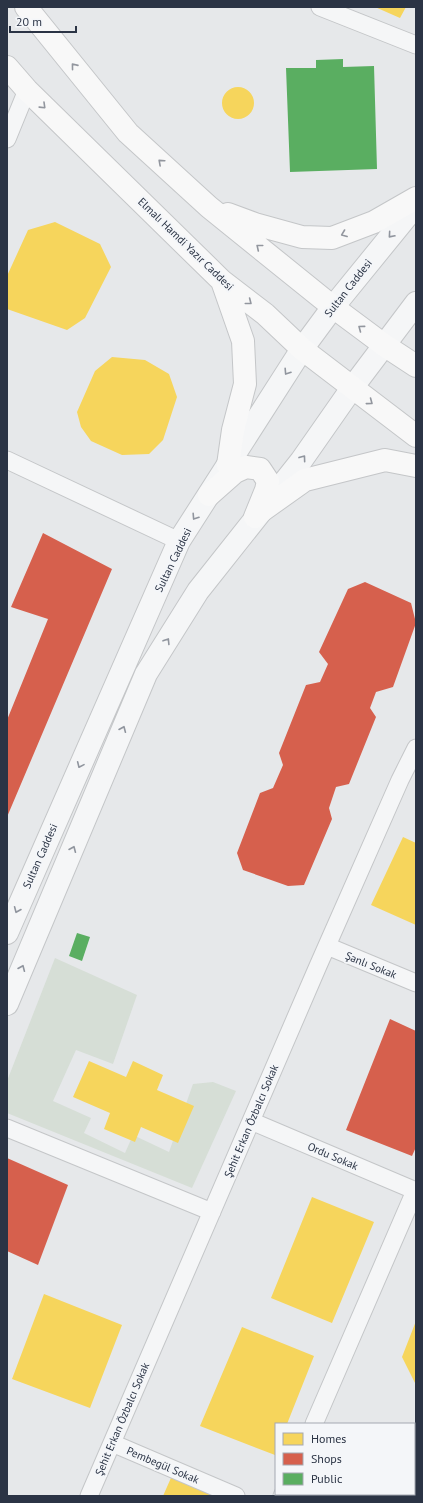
<svg xmlns="http://www.w3.org/2000/svg" width="423" height="1503" viewBox="0 0 423 1503" font-family="'PT Sans',sans-serif">
  <rect width="100%" height="100%" fill="#e6e8ea"/>
  <path fill="#d6ded6" d="M55,958L137,995L113,1064L76,1050L53,1101L91,1118L84,1133L125,1153L133,1135L169,1152L193,1084L213,1082L236,1091L192,1188L7,1113V1081Z"/>
  <path fill="#f6d55c" d="M375,7H406L400,18Z
    M222 103a16 16 0 1 1 32 0a16 16 0 1 1-32 0Z
    M55,222L100,244L111,267L85,318L67,330L7,309V276L28,230Z
    M112,357L145,360L169,374L177,397L163,440L149,454L122,455L91,441L81,427L77,412L95,371Z
    M403,837L416,843V925L371,905Z
    M89,1061L126,1077L133,1061L163,1075L157,1090L194,1106L178,1143L141,1127L135,1142L104,1129L110,1113L73,1097Z
    M312,1197L374,1222L332,1323L271,1298Z
    M44,1294L122,1325L90,1408L12,1379Z
    M416,1321V1385L402,1357Z
    M242,1327L314,1356L287,1424H276L275,1455L200,1426Z
    M174,1471L231,1496H163Z"/>
  <path fill="#d6604d" d="M43,533L112,569L7,817V720L48,619L11,607Z
    M365,582L411,603L416,623L393,687L376,692L370,708L376,717L349,784L336,787L329,808L332,819L304,885L288,886L243,870L237,853L260,793L273,788L283,765L279,753L306,685L320,682L328,664L319,652L348,589Z
    M390,1019L416,1031V1147L412,1156L346,1130Z
    M7,1158L68,1185L38,1265L7,1251Z"/>
  <path fill="#5aae61" d="M343,59V67L374,66L377,169L290,172L286,68H316V60Z
    M77,933L90,937L82,961L69,956Z"/>
  <g fill="none" stroke-linecap="round" stroke-linejoin="round">
    <defs>
      <path id="minor" d="M320,7L416,45
        M7,139L27,90
        M7,460L179,541
        M327,946L416,983
        M251,1121L416,1191
        M7,1128L212,1212
        M314,1424L415,1191
        M112,1443L236,1496
        M89,1496L318,966L400,780L416,748
        M282,1496L283,1494"/>
      <path id="tertiary" d="M7,933L179,541L302,349L333,307L416,205
        M7,1004L146,674L198,591L301,461L352,388L416,303"/>
      <path id="secondary" d="M26,7L128,133L209,207L333,307L384,345L416,366
        M7,67L27,90L222,281L265,314L302,349L416,436
        M228,214L255,224L302,237L332,238L374,222L416,198
        M222,281L243,341L245,384L233,430L228,465
        M209,495L235,472L246,467L260,469L268,481L266,490L255,517
        M260,512L305,480L385,460L416,466"/>
    </defs>
    <use href="#minor" stroke="#c4c6c8" stroke-width="19"/>
    <use href="#tertiary" stroke="#c4c6c8" stroke-width="24"/>
    <use href="#secondary" stroke="#c4c6c8" stroke-width="24"/>
    <use href="#minor" stroke="#f5f6f7" stroke-width="17"/>
    <use href="#tertiary" stroke="#f5f6f7" stroke-width="22"/>
    <use href="#secondary" stroke="#f8f8f8" stroke-width="22"/>
  </g>
  <defs><path id="oneway-chevron" d="M-2-3.5L2.5 0L-2 3.5" fill="none" stroke-width="1.6" stroke-linecap="round" stroke-linejoin="round"/></defs>
  <g stroke="#92969e">
    <use href="#oneway-chevron" transform="translate(74 66) rotate(-129)"/>
    <use href="#oneway-chevron" transform="translate(43 106) rotate(44)"/>
    <use href="#oneway-chevron" transform="translate(161 162) rotate(-138)"/>
    <use href="#oneway-chevron" transform="translate(344 234) rotate(159)"/>
    <use href="#oneway-chevron" transform="translate(259 247) rotate(-141)"/>
    <use href="#oneway-chevron" transform="translate(249 302) rotate(38)"/>
    <use href="#oneway-chevron" transform="translate(361 328) rotate(-143)"/>
    <use href="#oneway-chevron" transform="translate(370 402) rotate(37)"/>
  </g>
  <g stroke="#90959e">
    <use href="#oneway-chevron" transform="translate(391 235) rotate(131)"/>
    <use href="#oneway-chevron" transform="translate(287 372) rotate(123)"/>
    <use href="#oneway-chevron" transform="translate(303 458) rotate(-54)"/>
    <use href="#oneway-chevron" transform="translate(195 517) rotate(123)"/>
    <use href="#oneway-chevron" transform="translate(167 641) rotate(-58)"/>
    <use href="#oneway-chevron" transform="translate(123 729) rotate(-67)"/>
    <use href="#oneway-chevron" transform="translate(80 765) rotate(114)"/>
    <use href="#oneway-chevron" transform="translate(73 849) rotate(-67)"/>
    <use href="#oneway-chevron" transform="translate(17 910) rotate(113)"/>
    <use href="#oneway-chevron" transform="translate(22 968) rotate(-67)"/>
  </g>
  <g text-anchor="middle" stroke-width="4" stroke-linejoin="round" paint-order="stroke">
    <g font-size="11" fill="#2b3445" stroke="#f4f6f9">
      <text transform="translate(186 244) rotate(44)" y="4">Elmalı Hamdi Yazır Caddesi</text>
      <text transform="translate(348 288) rotate(-52)" y="4">Sultan Caddesi</text>
      <text transform="translate(173 560) rotate(-64)" y="4">Sultan Caddesi</text>
      <text transform="translate(40 856) rotate(-66)" y="4">Sultan Caddesi</text>
      <text transform="translate(371 965) rotate(22)" y="4">Şanlı Sokak</text>
      <text transform="translate(251 1121) rotate(-67)" y="4">Şehit Erkan Özbalcı Sokak</text>
      <text transform="translate(333 1156) rotate(23)" y="4">Ordu Sokak</text>
      <text transform="translate(122 1419) rotate(-67)" y="4">Şehit Erkan Özbalcı Sokak</text>
      <text transform="translate(163 1465) rotate(23)" y="4">Pembegül Sokak</text>
    </g>
  </g>
  <rect width="423" height="1503" fill="none" stroke="#2b3445" stroke-width="16"/>
  <rect x="275" y="1423" width="140" height="72" fill="#f4f6f9" stroke="#a4a8b1"/>
  <rect x="283" y="1433" width="20" height="12" fill="#f6d55c" stroke="#a4a8b1"/>
  <text x="311" y="1443" font-size="12" fill="#2b3445">Homes</text>
  <rect x="283" y="1453" width="20" height="12" fill="#d6604d" stroke="#a4a8b1"/>
  <text x="311" y="1463" font-size="12" fill="#2b3445">Shops</text>
  <rect x="283" y="1473" width="20" height="12" fill="#5aae61" stroke="#a4a8b1"/>
  <text x="311" y="1483" font-size="12" fill="#2b3445">Public</text>
  <path d="M10 26v6h66v-6" fill="none" stroke="#2b3445" stroke-width="2"/>
  <text x="16" y="26" font-size="12" fill="#2b3445" stroke="#f4f6f9" stroke-width="3" paint-order="stroke">20 m</text>
</svg>
